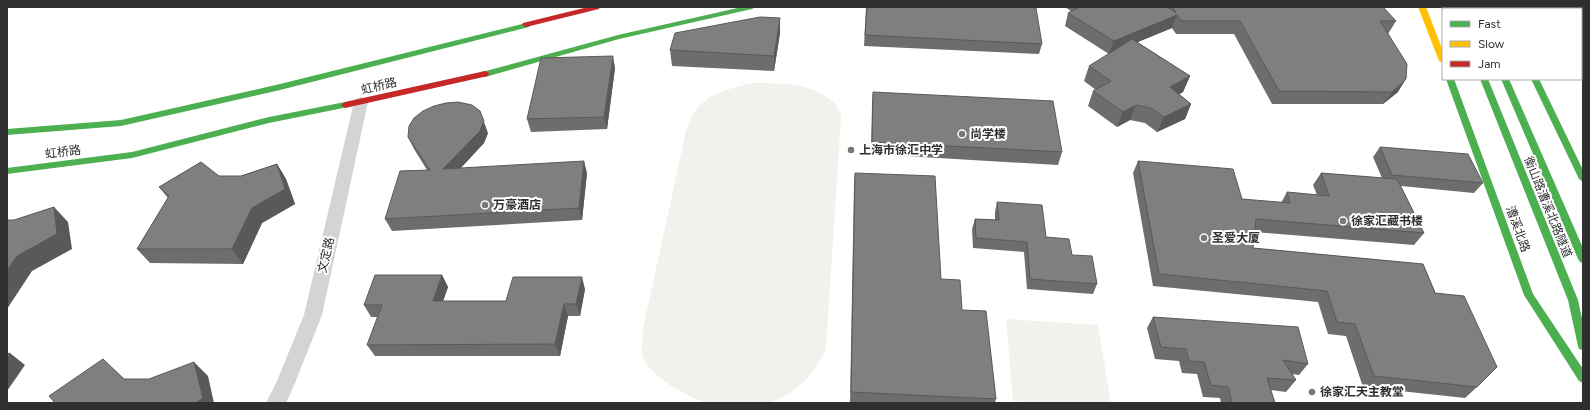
<svg xmlns="http://www.w3.org/2000/svg" width="1590" height="410" viewBox="0 0 1590 410" font-family="Figtree,'Noto Sans SC',sans-serif">
  <rect width="100%" height="100%" fill="#fff"/>
  <path fill="#f0f2ec" d="M756,83C781,83 819,84 836,105C838,108 840,113 841,116L826,349C814,372 804,387 779,399C776,400 771,402 768,403C758,405 719,405 709,403C689,399 647,375 642,354C641,346 643,336 643,329L686,131C688,126 689,120 692,116C704,93 733,87 756,83Z
    M1006,319L1098,325L1111,403H1043L1013,401Z"/>
  <g fill="none" stroke-linecap="round" stroke-linejoin="round">
    <path fill="#d4d4d4" fill-rule="evenodd" d="M361,97L366,99L368,102L322,315L295,383L286,403H266L277,381L304,315L354,102L356,99Z"/>
    <path fill="#4caf50" fill-rule="evenodd" d="M742,7H756L752,9L619,39L485,77L481,74L482,72L618,35Z
      M1451,7H1459L1460,9H1452Z
      M1470,7H1478L1479,9H1471Z
      M526,23L530,25L529,27L280,90L121,126L7,135V129L121,120L280,84Z
      M1446,79H1454L1533,294L1583,369V383L1579,381L1524,295Z
      M1480,79H1488L1578,300L1583,323V350L1579,349L1578,346L1568,300Z
      M1501,79H1509L1583,248V263L1580,262L1578,259Z
      M1531,79H1539L1583,170V182L1579,179Z
      M345,102L348,103L349,105L348,107L269,123L132,158L7,174V168L132,152L269,117Z"/>
    <path fill="#ffc107" fill-rule="evenodd" d="M1418,7H1426L1443,51V63L1439,61Z
      M1496,7H1504L1505,9H1497Z"/>
    <path fill="#c62828" fill-rule="evenodd" d="M588,7H600L599,9L526,27L522,25L523,23Z
      M485,71L488,72L489,74L488,76L345,108L341,105L345,102Z"/>
  </g>
  <path fill="#6d6d6d" d="M866,7L1042,44L1039,54L864,46Z
    M1065,7H1383L1396,21L1388,34L1398,92L1383,104H1272L1234,34H1176L1172,28L1137,42L1190,76L1183,92L1179,94L1191,104L1185,119L1157,132L1145,123L1130,120L1117,127L1088,106L1093,91L1096,90L1084,81L1089,66L1109,54L1065,26L1068,13L1071,11Z
    M1576,7H1583V38L1581,32V9H1574Z
    M780,18V33L774,71L672,66L670,50Z
    M615,68L607,129L531,132L527,119Z
    M873,92L1062,152L1058,165L871,154L872,104Z
    M488,133L484,143L461,168L587,173L582,220L392,231L385,219L427,170L414,149L408,137Z
    M1380,147L1483,183L1474,193L1401,186L1424,233L1414,245L1255,232L1253,248L1423,264L1477,387L1465,398L1363,387L1346,336L1328,334L1318,302L1153,286L1133,173L1138,161L1242,199L1281,203L1287,192L1317,195L1313,185L1321,173L1382,178L1373,157Z
    M277,164L286,179L295,204L262,223L243,264L150,263L137,249L168,198L159,187L241,176Z
    M855,173L941,279L962,310L996,399L995,403H850L854,185Z
    M997,202L1072,255L1097,284L1093,294L1027,289L1024,252L973,248L972,229L975,219L995,220V212Z
    M442,275L448,287L443,301H506L585,289L580,316H568L560,356H375L367,345L378,317H371L364,305Z
    M1153,317L1308,364L1299,375L1292,374L1296,380L1286,392L1271,390L1275,403H1221L1220,398L1203,397L1197,374L1182,373L1179,361L1155,359L1147,328Z"/>
  <path fill="#595959" d="M1177,15L1172,28L1109,54L1114,41Z
    M780,18V33L774,71V56Z
    M613,56L615,68L607,129L604,117Z
    M1190,76L1183,92L1164,103L1170,87Z
    M1406,79L1398,92L1383,104L1392,92Z
    M1191,104L1185,119L1157,132L1164,117Z
    M1136,105L1130,120L1117,127L1123,112Z
    M480,111L488,133L484,143L448,181L443,169Z
    M584,161L587,173L582,220L579,208Z
    M277,164L286,179L295,204L262,223L243,264L232,249L252,208Z
    M54,207L68,222L72,249L32,271L7,309V270L17,256Z
    M442,275L448,287L439,313L433,301Z
    M582,277L585,289L580,316L576,304Z
    M564,304L568,316L560,356L555,344Z
    M10,353L25,365L7,391V359Z
    M194,362L208,376L214,403H196Z"/>
  <path fill="#7f7f7f" stroke="#595959" d="M867,7H1022L1036,8L1042,44L865,35Z
    M1080,7H1167L1176,13L1173,7H1383L1396,21H1380L1407,64L1406,79L1392,92L1279,91L1240,21H1181L1177,15L1114,41L1068,13Z
    M760,17L780,18L774,56L670,50L675,33Z
    M1132,39L1190,76L1170,87L1191,104L1164,117L1151,108L1136,105L1123,112L1093,91L1111,81L1089,66Z
    M613,56L604,117L527,119L541,58Z
    M873,92L1053,101L1062,152L872,142Z
    M458,102L472,105L480,111L484,121L480,131L443,169L584,161L579,208L385,219L400,171L430,170L408,137L409,126L414,118L423,111L434,106L446,103Z
    M1380,147L1468,154L1483,183L1392,175Z
    M1138,161L1233,169L1242,199L1290,203L1287,192L1329,196L1321,173L1397,179L1424,233L1256,219L1253,248L1423,264L1435,293L1464,296L1497,367L1477,387L1374,376L1355,324L1337,322L1327,291L1159,274Z
    M201,162L219,176H241L277,164L285,189L252,208L232,249H137L169,196L159,187Z
    M855,173L935,176L941,279L960,280L962,310L986,311L996,399L851,392Z
    M997,202L1042,205L1046,237L1069,239L1072,255L1092,256L1097,284L1030,279L1027,242L976,238L975,219L999,220Z
    M54,207L57,234L17,256L7,270V220H14Z
    M375,275H442L433,301H506L513,277H582L576,304H564L555,344L367,345L382,305H364Z
    M1153,317L1298,327L1308,364L1283,360L1296,380L1267,378L1275,403H1232L1228,387L1211,385L1204,362L1189,361L1186,349L1161,347Z
    M10,353L7,359V354Z
    M103,359L124,379H149L194,362L203,398L196,403H55L49,396Z"/>
  <g fill="#787878" stroke="#fff" stroke-width="1.5">
    <circle cx="962" cy="134" r="4"/>
    <circle cx="851" cy="150" r="4"/>
    <circle cx="485" cy="205" r="4"/>
    <circle cx="1343" cy="221" r="4"/>
    <circle cx="1204" cy="238" r="4"/>
    <circle cx="1312" cy="392" r="4"/>
  </g>
  <g text-anchor="middle" stroke-width="4" stroke-linejoin="round" paint-order="stroke">
    <g font-size="12" fill="#2f2f2f" stroke="#fff">
      <text transform="translate(379 86) rotate(-13)" y="4">虹桥路</text>
      <text transform="translate(63 152) rotate(-7)" y="4">虹桥路</text>
      <text transform="translate(1548 207) rotate(68)" y="4">衡山路漕溪北路隧道</text>
      <text transform="translate(1518 229) rotate(70)" y="4">漕溪北路</text>
      <text transform="translate(326 255) rotate(-77)" y="4">文定路</text>
    </g>
    <g font-size="12" font-weight="bold" fill="#2f2f2f" stroke="#fff" text-anchor="start">
      <text x="970" y="138">尚学楼</text>
      <text x="859" y="154">上海市徐汇中学</text>
      <text x="493" y="209">万豪酒店</text>
      <text x="1351" y="225">徐家汇藏书楼</text>
      <text x="1212" y="242">圣爱大厦</text>
      <text x="1320" y="396">徐家汇天主教堂</text>
    </g>
  </g>
  <rect width="1590" height="410" fill="none" stroke="#2f2f2f" stroke-width="16"/>
  <rect x="1442" y="8" width="140" height="72" fill="#ffffff" stroke="#acacac"/>
  <rect x="1450" y="21" width="20" height="6" fill="#4caf50" stroke="#acacac"/>
  <text x="1478" y="28" font-size="12" fill="#2f2f2f">Fast</text>
  <rect x="1450" y="41" width="20" height="6" fill="#ffc107" stroke="#acacac"/>
  <text x="1478" y="48" font-size="12" fill="#2f2f2f">Slow</text>
  <rect x="1450" y="61" width="20" height="6" fill="#c62828" stroke="#acacac"/>
  <text x="1478" y="68" font-size="12" fill="#2f2f2f">Jam</text>
</svg>
